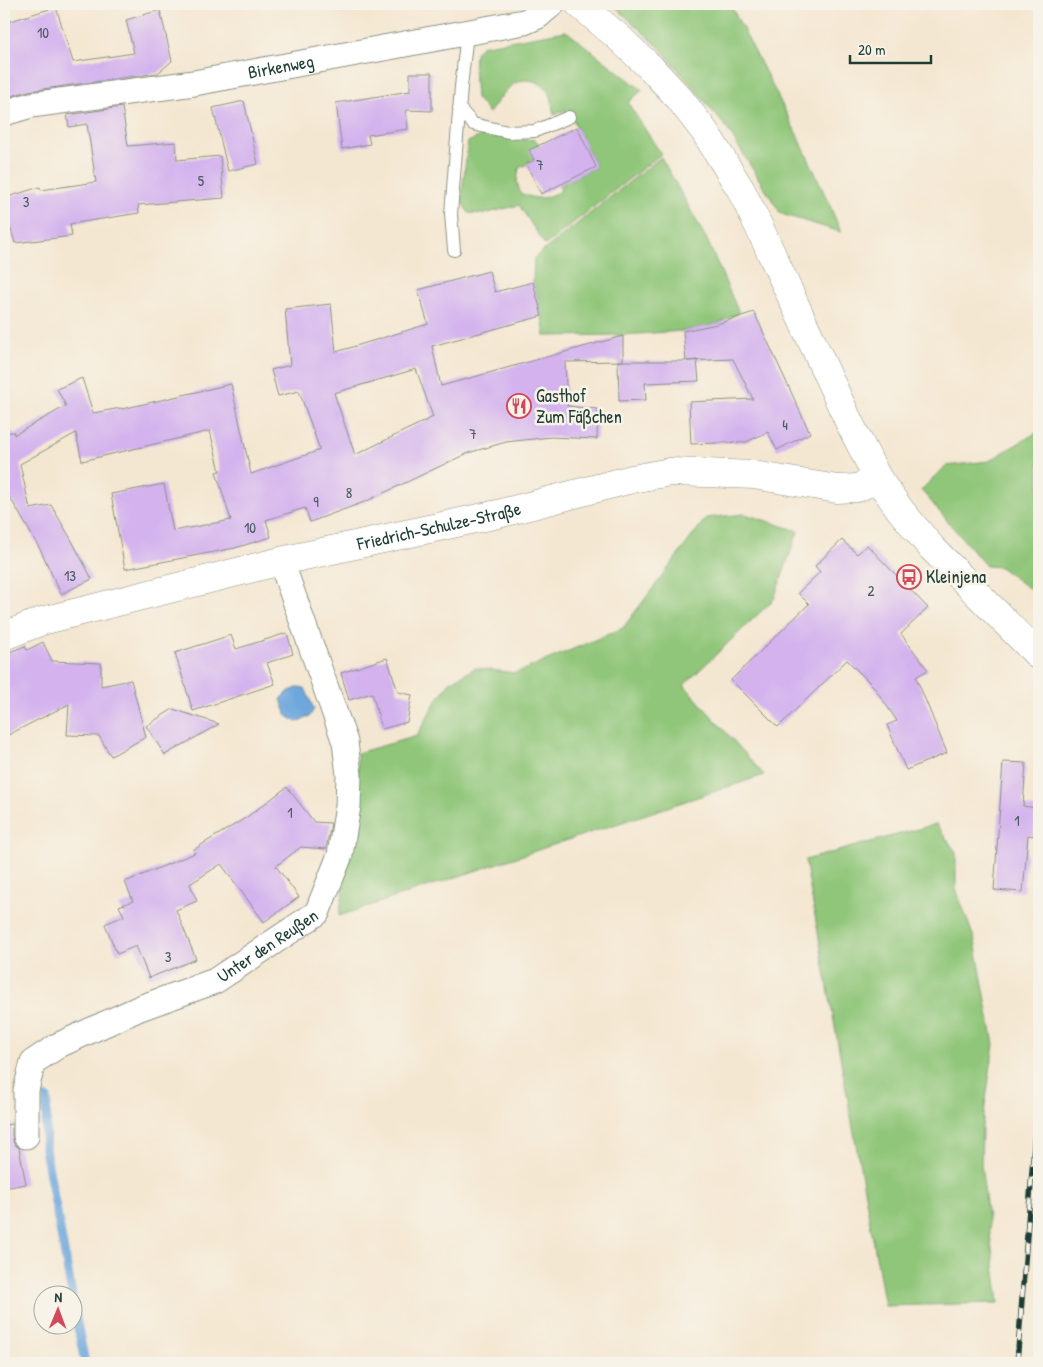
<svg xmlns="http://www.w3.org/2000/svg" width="1043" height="1367" viewBox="0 0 1043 1367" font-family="'Patrick Hand',sans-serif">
  <rect width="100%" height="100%" fill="#f7f3e8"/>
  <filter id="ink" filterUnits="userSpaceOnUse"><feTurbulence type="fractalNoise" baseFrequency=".02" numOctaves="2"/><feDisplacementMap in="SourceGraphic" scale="10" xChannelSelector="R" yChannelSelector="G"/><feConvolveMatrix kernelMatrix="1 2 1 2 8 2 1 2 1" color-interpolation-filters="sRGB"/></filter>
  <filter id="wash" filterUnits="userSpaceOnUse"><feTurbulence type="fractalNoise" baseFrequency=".0096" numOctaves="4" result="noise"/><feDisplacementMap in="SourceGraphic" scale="20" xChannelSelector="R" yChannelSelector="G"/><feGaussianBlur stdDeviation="1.12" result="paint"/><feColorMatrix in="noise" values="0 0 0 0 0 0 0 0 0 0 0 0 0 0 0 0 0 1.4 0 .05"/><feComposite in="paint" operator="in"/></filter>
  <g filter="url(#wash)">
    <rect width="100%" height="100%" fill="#f4e7d2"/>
    <path fill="#90c679" stroke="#588256" d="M612,4H730C769,79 809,154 841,232L781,214L726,127L660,48Z
      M566,31L642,90L628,103L661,154L545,245L519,205L484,214L469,213L461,201L468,142L485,134L524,140L535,139L539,145L534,161L519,168L517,181L520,193C539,201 543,199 561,191L559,185L596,167L568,109L554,115C552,110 553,101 551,96C547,88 541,83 533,81C512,75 500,99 489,113L476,98L474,69L475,53L481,46Z
      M661,157L707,240L739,313L717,324L683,331L623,335L545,336L542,316L533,282L534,258Z
      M1039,431V594L1024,585L1000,567L986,566L921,490L946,466L989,461Z
      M745,514L798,531L774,599L684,685L764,775L339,916L359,795L357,753L417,736L434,704L450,682L475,668L516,673L623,628L706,518Z
      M936,824L956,852V889L975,941L994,1044L982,1127L981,1165L999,1303L885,1306L805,860Z"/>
    <path fill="#6ea7dd" stroke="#467288" d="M299,687L305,688L314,709L310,716L297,722L287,716L281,699L288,692Z"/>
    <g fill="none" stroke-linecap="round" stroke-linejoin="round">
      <path stroke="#6ea7dd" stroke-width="9" d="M47,1098L45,1149L72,1294
        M72,1297L85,1363"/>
    </g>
    <g id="blocks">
      <path fill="#d3b2ee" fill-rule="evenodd" d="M56,7L73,62L134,53L126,20L160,10L172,61L158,73L29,91L4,98V23Z
        M410,73H432V111L406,110L408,129L368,135L370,144L342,149L336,103L410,91Z
        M244,101L258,164L228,171L213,108Z
        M122,107L128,146L176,142L177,160L220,156L224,198L138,205L139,213L70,224L72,236L15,243L4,207V198L40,187L41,190L96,182L87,124L69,127L67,115Z
        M577,127L596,167L541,194L526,164L534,160L529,150Z
        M489,271L495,292L533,282L542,316L432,346L441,386L623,336V361L565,362L567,406L598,409L597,439L551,437L506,442L468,453L367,501L310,522L305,508L266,520L271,537L235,548L125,569L111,494L164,484L173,531L231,520L216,472L220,471L210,431L82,461L76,433L20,464L30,509L51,505L71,539L92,579L61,594L41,551L4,487V433L14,432V435L66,406L57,389L82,378L93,413L121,408L122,409L231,384L251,474L320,450L299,391L278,396L271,370L290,365L285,309L331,304L336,352L428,324L418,290ZM416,369L433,417L355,455L334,393Z
        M754,312L810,433L777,450L768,432L746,442L691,444L689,402L753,399L733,359L687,361L697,360L699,381L645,383L646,400L619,401L618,361H686L683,331L717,324Z
        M842,540L857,554L867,545L928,608L901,634L928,670L916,677L947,753L906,770L887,725L897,721L874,687L847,660L778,727L731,680L809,604L798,593L820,572L815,566Z
        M287,633L293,654L267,663L275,684L193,711L175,653L231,635L236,649Z
        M43,642L52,661L101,663V686L131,680L146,737L111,756L99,736L67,735L69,704L4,737V654L25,646L27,650Z
        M387,658L398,692L412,695L407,722L382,729L372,693L349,700L341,673Z
        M173,709L219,724L165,755L146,726Z
        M1003,762L1026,763L1023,806L1036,808L1034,836L1028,835L1023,892L994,890Z
        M287,787L314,822L331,823L326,849L301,847L276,866L299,897L264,922L221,864L190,884L197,901L176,910L196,959L149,978L136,946L117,954L105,924L124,916L119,906L133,901L125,882L195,853L193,850L247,817Z
        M12,1124V1136L14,1144L19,1148L26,1184L4,1188V1125Z"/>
    </g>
  </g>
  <g filter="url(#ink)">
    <use href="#blocks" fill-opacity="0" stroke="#8a9283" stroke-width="1"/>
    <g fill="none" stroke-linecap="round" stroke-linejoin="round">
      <defs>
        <path id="service" d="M459,108L473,124L508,132L535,131L569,117
          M454,250L451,214L461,87L467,33"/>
        <g id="minor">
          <path id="s1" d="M4,113L31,105L194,83L524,22L538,16L552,4"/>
          <path id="s2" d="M26,1136V1090L33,1062L59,1045L140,1008L215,981L317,913L340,855L348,806L349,775L345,742L281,561"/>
        </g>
        <g id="tertiary">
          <path id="s3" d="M4,636L42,621L281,561L498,514L632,479L670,472L705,473L754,475L837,489L857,488L878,479"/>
        </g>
        <path id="primary" d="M579,4L617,36L651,68L679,98L705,132L720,156L741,190L761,231L850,424L878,479L901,511L932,548L1039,656"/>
      </defs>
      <use href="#service" stroke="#8a9283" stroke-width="14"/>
      <use href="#minor" stroke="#8a9283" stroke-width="27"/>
      <use href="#tertiary" stroke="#8a9283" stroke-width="29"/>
      <use href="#primary" stroke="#8a9283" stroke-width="29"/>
      <use href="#service" stroke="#fff" stroke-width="12"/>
      <use href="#minor" stroke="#fff" stroke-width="25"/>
      <use href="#tertiary" stroke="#fff" stroke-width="28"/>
      <use href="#primary" stroke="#fff" stroke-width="28"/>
      <defs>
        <path id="rail" d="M1017,1363L1039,1082"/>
      </defs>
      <use href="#rail" stroke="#1f3d34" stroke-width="5.5"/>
      <use href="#rail" stroke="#f7f3e8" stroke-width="4" stroke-dasharray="11" stroke-linecap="butt"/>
    </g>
  </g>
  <defs>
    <symbol id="restaurant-ring" viewBox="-11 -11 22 22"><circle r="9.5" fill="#f7f3e8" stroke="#d1495b" stroke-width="1.5"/><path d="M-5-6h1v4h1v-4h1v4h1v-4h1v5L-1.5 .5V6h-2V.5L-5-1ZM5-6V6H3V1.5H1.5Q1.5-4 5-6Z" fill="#d1495b"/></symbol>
    <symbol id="bus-ring" viewBox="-11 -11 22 22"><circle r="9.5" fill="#f7f3e8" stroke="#d1495b" stroke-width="1.5"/><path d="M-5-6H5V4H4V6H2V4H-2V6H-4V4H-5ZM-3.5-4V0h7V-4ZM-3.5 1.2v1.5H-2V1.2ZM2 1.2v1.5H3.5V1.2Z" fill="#d1495b"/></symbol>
  </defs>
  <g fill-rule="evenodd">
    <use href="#restaurant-ring" x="505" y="392" width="28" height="28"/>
    <use href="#bus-ring" x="895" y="563" width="28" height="28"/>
  </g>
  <g text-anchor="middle" stroke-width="5" stroke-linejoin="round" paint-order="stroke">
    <g font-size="15" fill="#4c5a62">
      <text x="43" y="38">10</text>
      <text x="540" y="170">7</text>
      <text x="201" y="186">5</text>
      <text x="26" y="207">3</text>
      <text x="785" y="430">4</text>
      <text x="473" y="439">7</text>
      <text x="349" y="498">8</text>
      <text x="316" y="507">9</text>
      <text x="250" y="533">10</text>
      <text x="70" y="581">13</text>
      <text x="871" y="596">2</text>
      <text x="290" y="818">1</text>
      <text x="1017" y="826">1</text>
      <text x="168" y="962">3</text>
    </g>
    <g font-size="18" fill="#1f3d34" stroke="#f7f3e8">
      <text dy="6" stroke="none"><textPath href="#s1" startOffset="281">Birkenweg</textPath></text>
      <text dy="6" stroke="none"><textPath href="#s3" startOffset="449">Friedrich-Schulze-Straße</textPath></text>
      <text dy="6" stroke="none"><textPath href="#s2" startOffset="338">Unter den Reußen</textPath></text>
    </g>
    <g font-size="18" fill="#1f3d34" stroke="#f7f3e8" text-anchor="start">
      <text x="536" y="402">Gasthof<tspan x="536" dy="21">Zum Fäßchen</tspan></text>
      <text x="926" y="583">Kleinjena</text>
    </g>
  </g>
  <rect width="1043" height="1367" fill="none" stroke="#f7f3e8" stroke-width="20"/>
  <g transform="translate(58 1310) rotate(1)"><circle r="24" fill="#f7f3e8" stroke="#a1aaa0"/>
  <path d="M0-4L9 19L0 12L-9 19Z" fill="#d1495b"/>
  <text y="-8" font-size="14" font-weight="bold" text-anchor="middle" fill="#1f3d34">N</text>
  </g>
  <path d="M850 55v8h81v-8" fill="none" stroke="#1f3d34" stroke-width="2.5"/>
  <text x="858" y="55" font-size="15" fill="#1f3d34" stroke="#f7f3e8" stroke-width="4" paint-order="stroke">20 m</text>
</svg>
